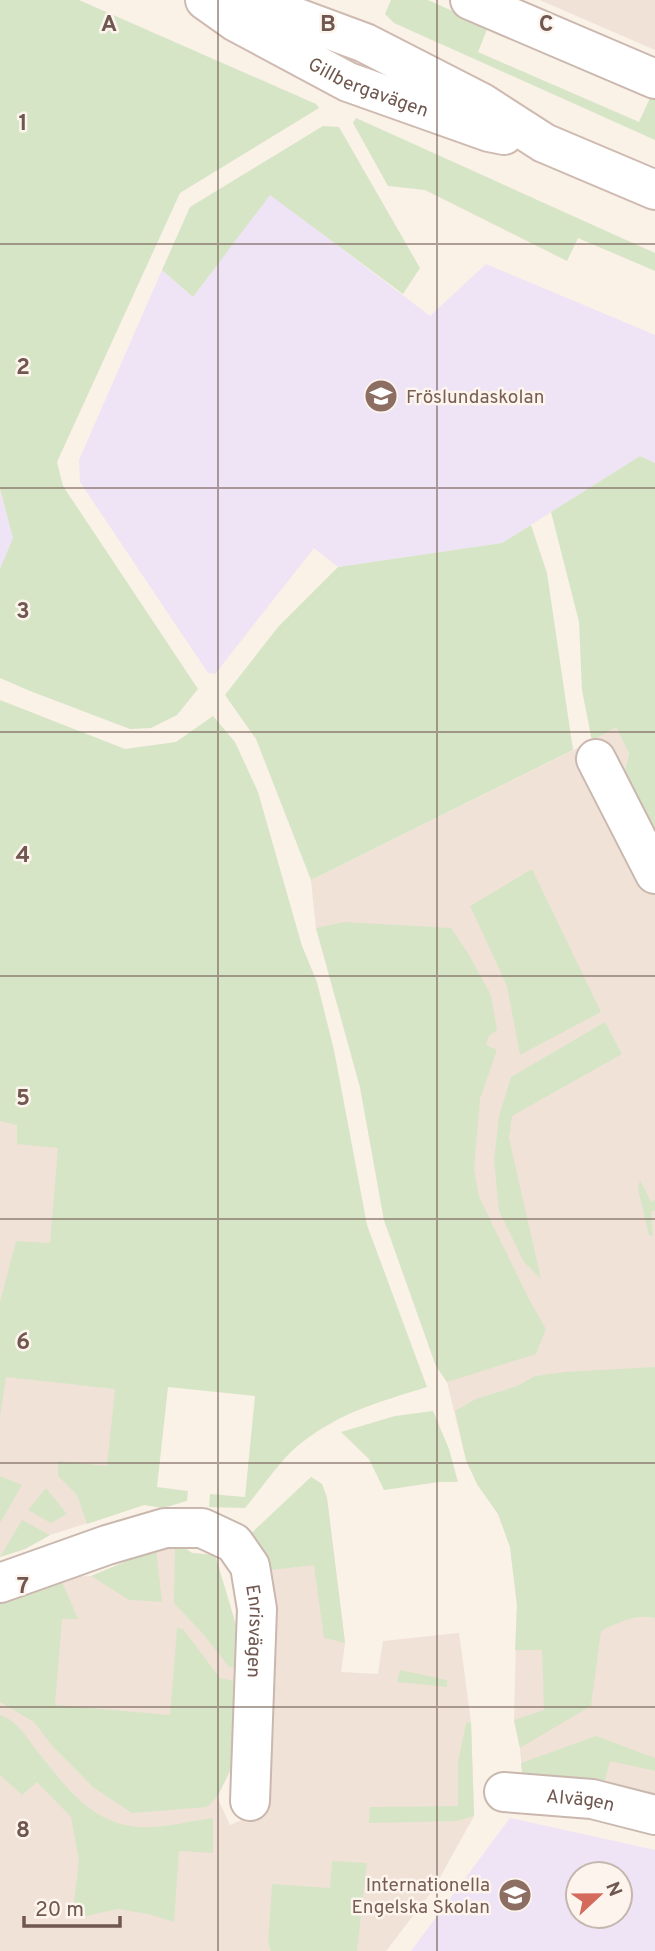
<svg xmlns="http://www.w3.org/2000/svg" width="655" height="1951" viewBox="0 0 655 1951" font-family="Overpass,sans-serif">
  <rect width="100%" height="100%" fill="#faf1e7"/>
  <path fill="#f0e2d7" d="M540,0H655V50Z
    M616,726L629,752L621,785L655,850V1796L523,1781L520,1748L514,1720L517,1605L510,1547L498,1514L477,1484L466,1460L447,1382L436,1366L384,1220L360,1087L316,928L311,880L592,741Z
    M0,1084L64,1119L130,1355L144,1505L50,1535L25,1549L0,1557Z
    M311,1477L322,1484L327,1498L345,1643L341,1672L378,1674L383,1641L459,1633L471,1722L474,1816L433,1890L386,1951H0V1602L60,1577L91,1576L175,1541L192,1553L215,1555L236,1625L242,1670L232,1768L217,1797L230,1825L256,1814L263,1571Z"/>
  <path fill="#eee4f6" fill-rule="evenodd" d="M270,194L430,316L486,264L655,335V463L640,456L502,543L338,567L314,548L215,674L208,673L80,482L79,460L162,270L193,297Z
    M0,489L14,541L0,573Z
    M510,1818L655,1850V1951H411ZM578,1874H620V1916H578Z"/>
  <path fill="#d7e5c7" d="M0,0H79L316,104L319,108L180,193L57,462L63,486L198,689L177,715L151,728L130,729L30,691L0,678V569L13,538L0,489Z
    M391,0H428L488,27L478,52L639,122L650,98L655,100V140L394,23L385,14Z
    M356,118L655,253V271L578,238L567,261L425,190L388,186L353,123Z
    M323,126L339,127L420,268L403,294L270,195L193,297L162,270L190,207Z
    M640,456L655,463V850L621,785L629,753L616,727L592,741L582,690L579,622L551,512Z
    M531,525L547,573L573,750L311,880L256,739L225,695L278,627L338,567L502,543Z
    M0,700L125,749L176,742L213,716L235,742L258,792L302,946L317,982L334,1050L367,1225L427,1387C376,1403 336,1413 294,1449C277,1465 261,1489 245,1508L209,1507L210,1494L245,1497L255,1396L168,1387L157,1487L188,1491L187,1501L163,1508L144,1505L87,1524L77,1495L58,1476V1461L107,1466L115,1389L6,1377L0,1416V1302L16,1241L50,1243L58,1148L17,1144V1125L0,1121Z
    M532,869L601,1012L520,1055L507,986L470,906Z
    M344,922L451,928L468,953L491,995L497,1030L489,1036L486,1045L497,1050L480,1099L474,1169L479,1197L529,1299L546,1329L536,1354L447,1382L436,1366L384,1220L360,1087L316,928Z
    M605,1022L622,1054L512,1116L509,1138L541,1279L524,1262L499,1211L494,1161L499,1116L511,1077Z
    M640,1180L651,1202L655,1200V1211H651L653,1236L649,1235L638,1189Z
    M655,1367V1618C637,1613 617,1623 601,1631L591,1706L520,1748L514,1720L544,1710L542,1650H515L517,1605L510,1547L498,1514L477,1484L466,1460L455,1411L476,1399L517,1386L535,1376L564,1372Z
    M433,1411L449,1449L458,1482H439L384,1490L369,1459L341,1432L395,1416Z
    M0,1476L22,1485L0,1523Z
    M311,1477L322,1484L327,1498L345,1643L324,1638L314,1565L263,1571L244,1540Z
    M46,1488L67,1514L51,1523L28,1510Z
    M22,1520L50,1535L25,1549L0,1557Z
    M175,1541L192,1553L215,1555L236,1625L242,1670L229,1667L204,1635L174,1603Z
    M156,1549L162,1602L129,1600L91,1576Z
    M60,1577L78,1619H62L55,1705L170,1715L177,1628L183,1629L220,1678L243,1683L240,1750L217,1797L207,1807L132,1813L94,1788L53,1747L34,1722L0,1702V1602Z
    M400,1670L447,1680V1687L397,1682Z
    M0,1715C18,1721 26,1737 38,1752C65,1786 91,1823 138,1827C157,1829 193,1821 213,1818V1853L179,1851L174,1922L148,1914L118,1909L72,1919L79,1860L71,1817L37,1782L22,1795L0,1775Z
    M471,1722L474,1816L457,1821L369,1823L370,1807L458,1806V1762L466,1723Z
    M596,1736L655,1758V1771L610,1761L604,1784L523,1781L521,1763Z
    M332,1861L367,1863L357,1951H271L268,1943L272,1884L330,1888Z"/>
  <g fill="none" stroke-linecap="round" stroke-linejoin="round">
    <defs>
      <g id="street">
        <path d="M470,0L655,79"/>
        <path d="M596,759L655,874"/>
        <path id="s1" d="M0,1583L107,1545L165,1528H202L234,1543L250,1566L257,1609L250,1801"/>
        <path id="s2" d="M504,1792L592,1799L655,1815"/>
      </g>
      <g id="secondary">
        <path id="s3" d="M205,0L236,22L348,82L489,132L504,135"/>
        <path d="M249,0L365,43L482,103L544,143L655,190"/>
      </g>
    </defs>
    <use href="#street" stroke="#cab8af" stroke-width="42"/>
    <use href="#secondary" stroke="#cebab0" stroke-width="42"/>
    <use href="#street" stroke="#fff" stroke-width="38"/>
    <use href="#secondary" stroke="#fff" stroke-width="38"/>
  </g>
  <path fill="none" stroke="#70574f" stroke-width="2" stroke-opacity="0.55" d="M218,0V1951M437,0V1951M0,244H655M0,488H655M0,732H655M0,976H655M0,1219H655M0,1463H655M0,1707H655"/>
  <defs>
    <symbol id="school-disc" viewBox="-11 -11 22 22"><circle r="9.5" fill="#8d6e63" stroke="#fdf5ed"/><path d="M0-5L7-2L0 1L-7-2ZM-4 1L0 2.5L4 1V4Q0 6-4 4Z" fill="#fff"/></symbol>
  </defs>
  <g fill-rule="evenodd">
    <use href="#school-disc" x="362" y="377" width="38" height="38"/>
    <use href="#school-disc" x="496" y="1876" width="38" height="38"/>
  </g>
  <g text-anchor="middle" stroke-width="5" stroke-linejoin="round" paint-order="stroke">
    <g font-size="19" fill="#70574f" stroke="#fdf5ed">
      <text dy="7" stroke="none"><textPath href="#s3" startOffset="186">Gillbergavägen</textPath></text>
      <text dy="7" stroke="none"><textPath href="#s1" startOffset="340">Enrisvägen</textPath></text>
      <text dy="7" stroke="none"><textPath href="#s2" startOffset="77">Alvägen</textPath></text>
    </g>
    <g font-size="19" fill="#785e54" stroke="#fdf5ed" text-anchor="start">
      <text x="406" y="403">Fröslundaskolan</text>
      <text x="490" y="1891" text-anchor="end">Internationella<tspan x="490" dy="22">Engelska Skolan</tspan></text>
    </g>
  </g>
  <g font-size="23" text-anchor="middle" font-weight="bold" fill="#70574f" stroke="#fdf5ed" stroke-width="5" stroke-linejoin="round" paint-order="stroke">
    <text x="109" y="31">A</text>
    <text x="328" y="31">B</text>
    <text x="546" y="31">C</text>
    <text x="23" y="130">1</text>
    <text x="23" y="374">2</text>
    <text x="23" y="618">3</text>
    <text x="23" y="862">4</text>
    <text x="23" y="1105">5</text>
    <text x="23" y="1349">6</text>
    <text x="23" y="1593">7</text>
    <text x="23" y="1837">8</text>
  </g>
  <g transform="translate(599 1895) rotate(68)"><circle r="33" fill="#fdf5ed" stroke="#c5b6ae" stroke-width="2"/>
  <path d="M0-5L12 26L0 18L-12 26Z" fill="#d46a5c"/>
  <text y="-10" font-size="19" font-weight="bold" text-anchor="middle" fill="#70574f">N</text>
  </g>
  <path d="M24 1916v10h96v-10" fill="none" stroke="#70574f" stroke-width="3.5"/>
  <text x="35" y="1916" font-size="21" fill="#70574f" stroke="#fdf5ed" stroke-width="5" paint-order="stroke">20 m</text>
</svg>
